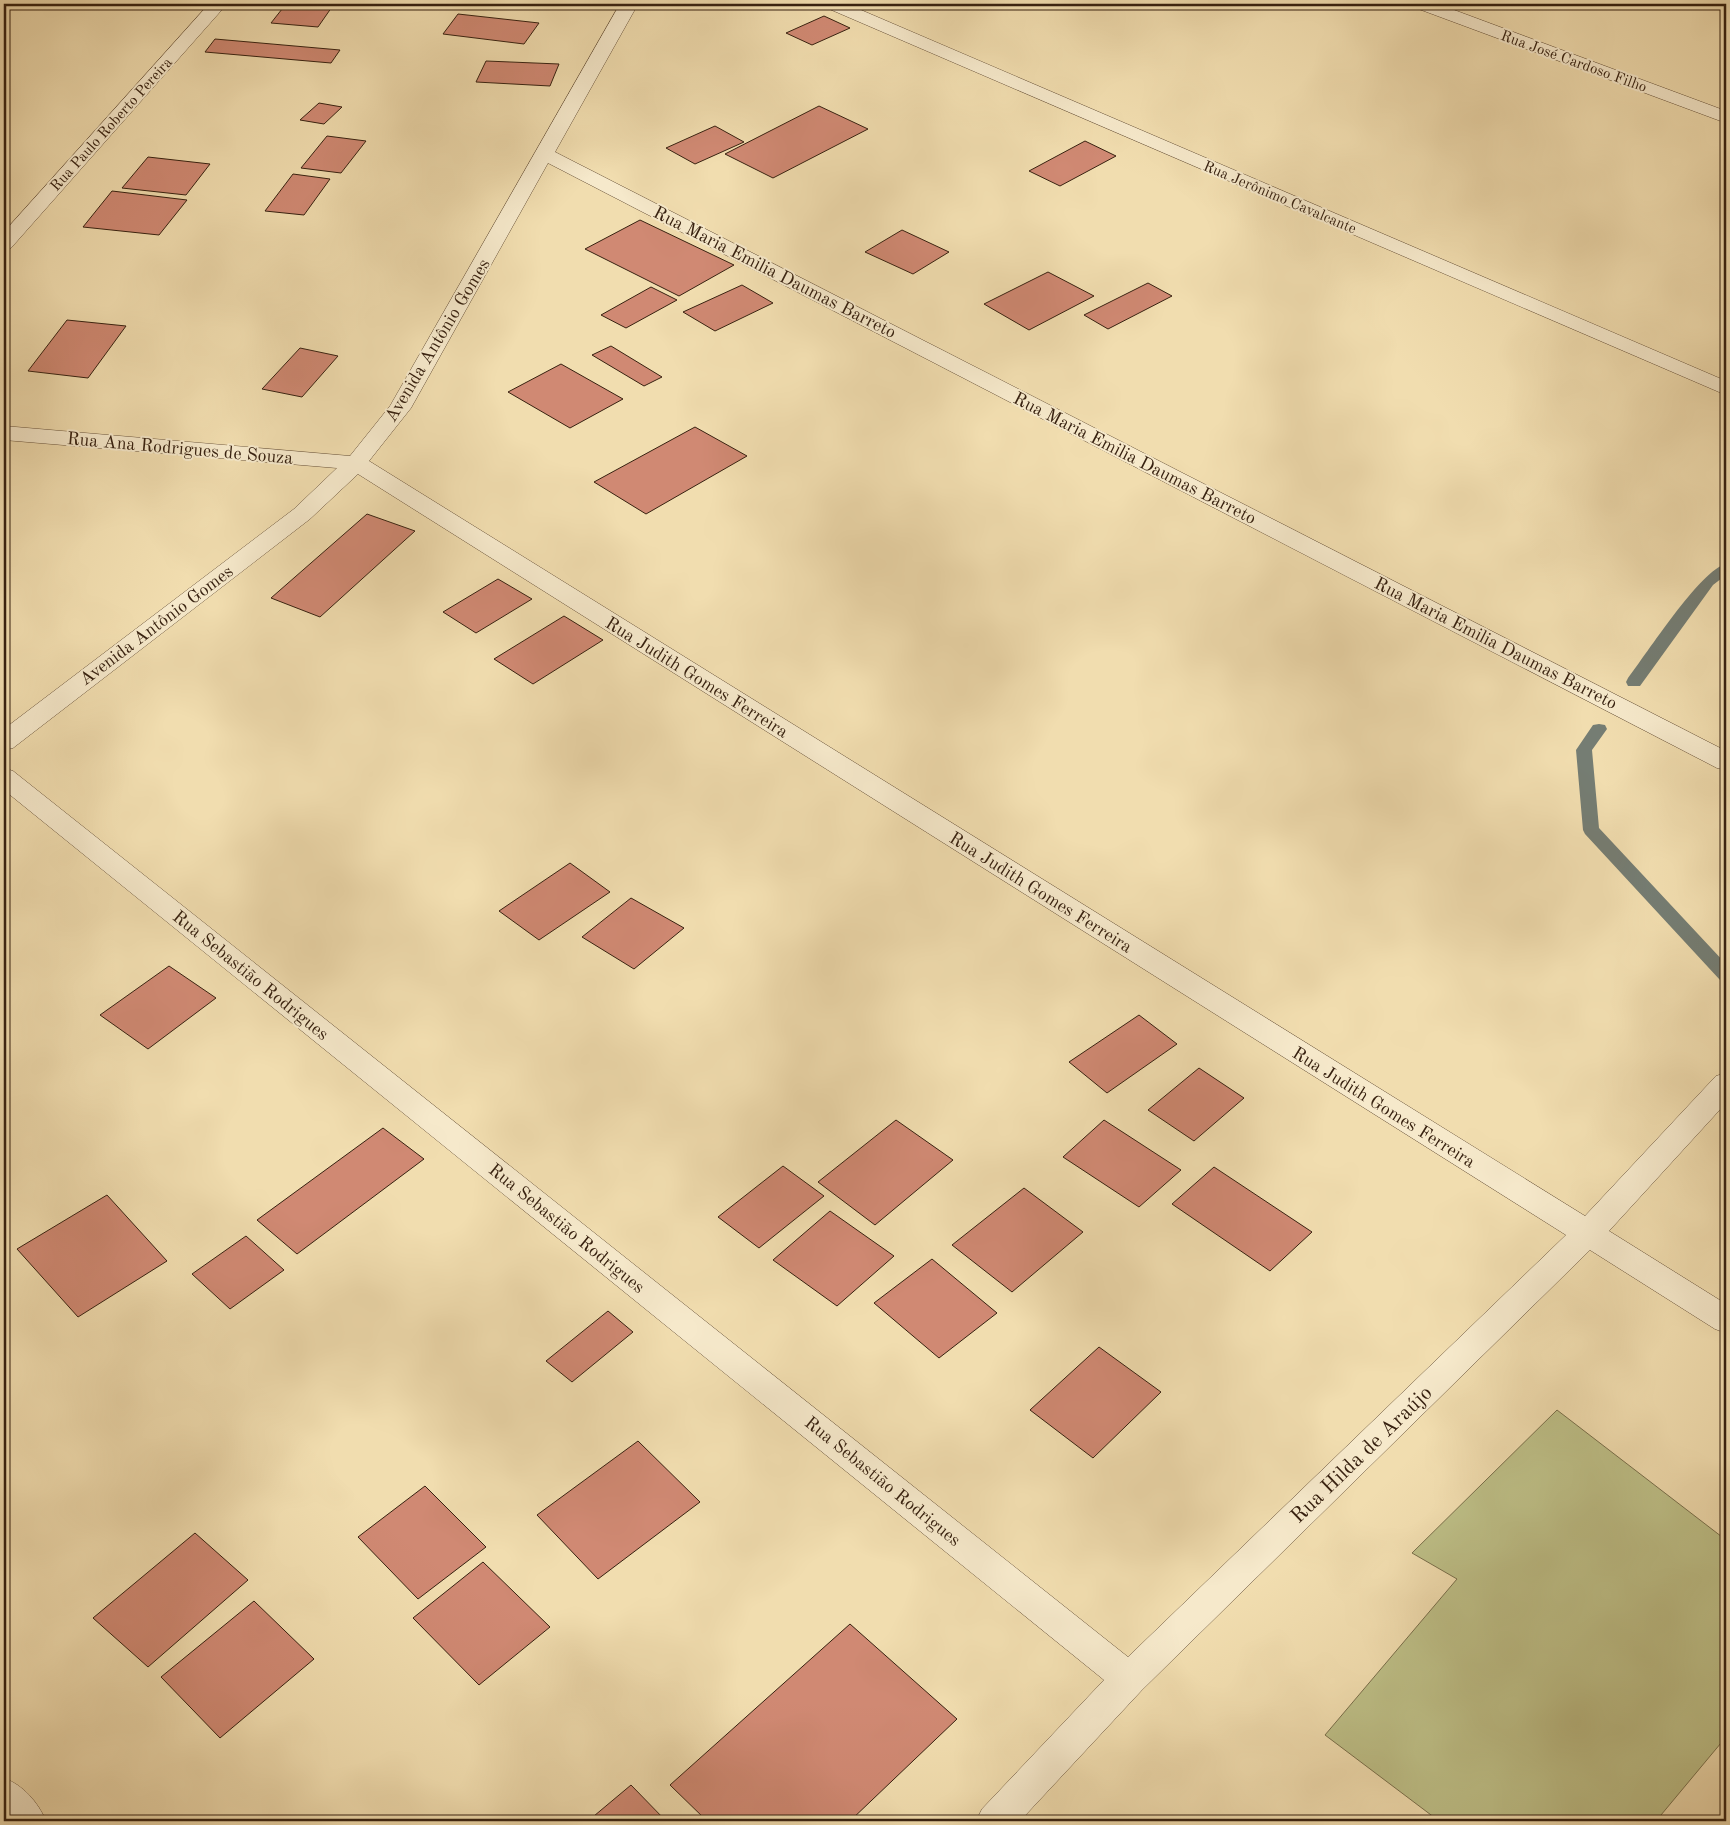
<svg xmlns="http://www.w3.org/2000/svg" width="1730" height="1825" viewBox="0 0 1730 1825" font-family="'Old Standard TT',serif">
  <rect width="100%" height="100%" fill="#f1ddaf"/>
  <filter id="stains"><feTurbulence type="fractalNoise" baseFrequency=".004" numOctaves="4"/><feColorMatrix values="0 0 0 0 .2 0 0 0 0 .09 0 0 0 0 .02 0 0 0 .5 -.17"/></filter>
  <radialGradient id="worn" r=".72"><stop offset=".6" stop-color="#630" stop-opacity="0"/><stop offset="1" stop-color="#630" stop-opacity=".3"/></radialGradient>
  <path fill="#bec088" stroke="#7a704c" d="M1557,1410L1726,1540V1737L1656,1821H1439L1325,1735L1457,1579L1412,1553Z"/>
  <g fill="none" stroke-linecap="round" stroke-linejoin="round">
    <path fill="#757d73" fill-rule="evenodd" d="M1726,564V575L1713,585L1640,686H1628L1626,682L1628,678C1646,655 1701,569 1726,564Z
      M1599,724L1605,725L1607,729L1592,750L1599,828L1726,964V981L1720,980L1585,834L1583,830L1576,750L1593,725Z"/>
  </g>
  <path fill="#d08973" stroke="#372110" d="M286,4H334L318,27L271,23Z
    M961,4H984L974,9Z
    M458,14L539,23L524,44L443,34Z
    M824,16L850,28L812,45L786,33Z
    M215,39L340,50L331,63L205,52Z
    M486,61L559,64L550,86L476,82Z
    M319,103L342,107L324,124L300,120Z
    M819,106L868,129L773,178L725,154Z
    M715,126L744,142L695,164L666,148Z
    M327,136L366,141L341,173L301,168Z
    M1085,141L1116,156L1060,186L1029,171Z
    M148,157L210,164L186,195L122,188Z
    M293,174L330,179L304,215L265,211Z
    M112,191L187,200L159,235L83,227Z
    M640,220L734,265L679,296L585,249Z
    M902,230L949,252L913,274L865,252Z
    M1048,272L1094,296L1029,330L984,304Z
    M1148,283L1172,296L1108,329L1084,315Z
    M742,285L773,303L715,331L683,312Z
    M651,287L677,300L626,328L601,315Z
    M67,320L126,326L88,378L28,371Z
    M611,346L662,377L644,386L592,355Z
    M300,348L338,356L302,397L262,389Z
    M561,364L623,399L570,428L508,392Z
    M695,427L747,456L646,514L594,482Z
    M367,514L415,531L320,617L271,598Z
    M498,579L532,599L476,633L443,612Z
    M564,616L603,640L533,684L494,659Z
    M570,863L610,892L539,940L499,911Z
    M631,898L684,928L634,969L582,937Z
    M169,966L216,998L148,1049L100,1015Z
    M1139,1015L1177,1044L1107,1093L1069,1062Z
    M1199,1068L1244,1098L1194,1141L1148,1110Z
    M896,1120L953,1160L875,1225L818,1182Z
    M1104,1120L1181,1170L1139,1207L1063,1157Z
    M383,1128L424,1159L297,1254L257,1220Z
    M783,1166L824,1196L759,1248L718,1217Z
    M1214,1167L1312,1232L1270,1271L1172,1204Z
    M1024,1188L1083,1232L1012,1292L952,1245Z
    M107,1195L167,1261L78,1317L17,1249Z
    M830,1211L894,1256L837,1306L773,1260Z
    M246,1236L284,1270L230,1309L192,1274Z
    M932,1259L997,1313L939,1358L874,1303Z
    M608,1311L633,1332L572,1382L546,1361Z
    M1099,1347L1161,1392L1093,1458L1030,1410Z
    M638,1441L700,1502L598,1579L537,1515Z
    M425,1486L486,1547L418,1599L358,1537Z
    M195,1533L248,1580L148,1667L93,1618Z
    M483,1562L550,1627L479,1685L413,1618Z
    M254,1601L314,1659L220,1738L161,1677Z
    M850,1624L957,1719L850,1821H707L670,1785Z
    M631,1785L666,1821H588Z"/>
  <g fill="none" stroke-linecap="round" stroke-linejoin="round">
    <defs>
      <path id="minor" d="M209,4H227L11,248L4,250V232Z
        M620,4H638L555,152L1726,751V770L1717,768L548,163L411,408L369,461L1585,1216L1716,1076L1726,1073V1103L1609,1231L1726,1304V1333L1715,1329L1590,1250L1142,1690L1020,1821H976L982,1809L1104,1680L4,790V768L13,771L1128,1657L1566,1235L358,474L310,519L13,748L4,750V729L294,509L337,468L4,440V426L350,456L390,406Z
        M824,4H847L1726,381V395L827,8Z
        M1413,4H1438L1726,111V123L1416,8Z
        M4,1778C23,1785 38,1802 46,1821H4Z"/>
    </defs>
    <use href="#minor" stroke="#665038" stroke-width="1"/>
    <use href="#minor" fill="#f6e9cb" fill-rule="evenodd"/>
  </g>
  <g text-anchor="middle" stroke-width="4" stroke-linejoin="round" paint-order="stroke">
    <g font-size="15" fill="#372110" stroke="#f6e9cb">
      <text transform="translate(1574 61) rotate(20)" y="5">Rua José Cardoso Filho</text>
      <text transform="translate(111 124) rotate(-48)" y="5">Rua Paulo Roberto Pereira</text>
      <text transform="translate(1280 197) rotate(23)" y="5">Rua Jerônimo Cavalcante</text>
    </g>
    <g font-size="18" fill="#372110" stroke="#f6e9cb">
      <text transform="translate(775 272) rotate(27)" y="6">Rua Maria Emilia Daumas Barreto</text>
      <text transform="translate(437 340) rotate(-59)" y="6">Avenida Antônio Gomes</text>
      <text transform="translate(180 448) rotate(5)" y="6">Rua Ana Rodrigues de Souza</text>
      <text transform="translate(1135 458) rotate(27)" y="6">Rua Maria Emilia Daumas Barreto</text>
      <text transform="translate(156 625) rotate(-37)" y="6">Avenida Antônio Gomes</text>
      <text transform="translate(1496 643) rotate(27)" y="6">Rua Maria Emilia Daumas Barreto</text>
      <text transform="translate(697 677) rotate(32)" y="6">Rua Judith Gomes Ferreira</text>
      <text transform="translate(1041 892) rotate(32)" y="6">Rua Judith Gomes Ferreira</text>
      <text transform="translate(251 975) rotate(39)" y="6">Rua Sebastião Rodrigues</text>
      <text transform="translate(1384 1107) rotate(32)" y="6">Rua Judith Gomes Ferreira</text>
      <text transform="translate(567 1228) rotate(39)" y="6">Rua Sebastião Rodrigues</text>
      <text transform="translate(883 1481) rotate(39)" y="6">Rua Sebastião Rodrigues</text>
    </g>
    <g font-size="21" fill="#372110" stroke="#f6e9cb">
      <text transform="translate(1361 1454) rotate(-44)" y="7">Rua Hilda de Araújo</text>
    </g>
  </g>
  <rect width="1730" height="1825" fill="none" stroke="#f1ddaf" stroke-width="20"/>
  <rect x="5" y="5" width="1720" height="1815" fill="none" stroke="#372110" stroke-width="2.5"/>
  <rect x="10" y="10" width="1710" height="1805" fill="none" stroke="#372110"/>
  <rect width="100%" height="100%" filter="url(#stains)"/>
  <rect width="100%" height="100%" fill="url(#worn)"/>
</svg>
